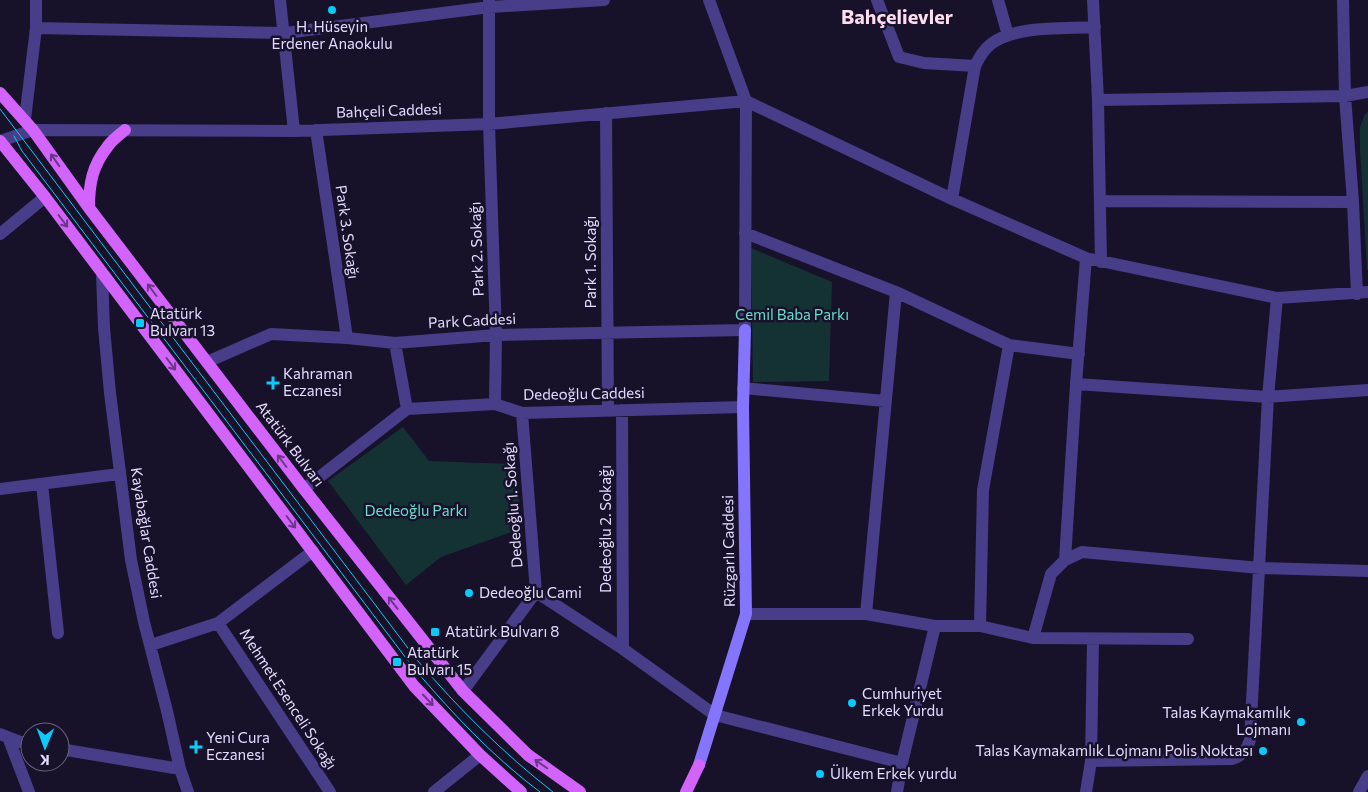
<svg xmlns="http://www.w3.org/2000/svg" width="1368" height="792" viewBox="0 0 1368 792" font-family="Commissioner,sans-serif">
  <rect width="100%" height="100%" fill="#18112a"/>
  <path fill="#143234" d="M1368,111V270H1367L1360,149V127L1364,116Z
    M751,248L832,282L829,381L753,382Z
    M403,427L429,461L510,464C518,485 522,506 520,529L441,557L406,585L328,481Z"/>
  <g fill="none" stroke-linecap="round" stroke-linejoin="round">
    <path stroke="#483d88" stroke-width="12" d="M280,0L294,131
      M489,0V124L496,335L495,404
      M877,0L899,57L924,63L975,66
      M998,0L1008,35
      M1093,0L1098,100L1101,262
      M1343,0L1345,96L1353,202L1357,294
      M36,28L285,33L490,7L604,0
      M1098,100L1345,96L1368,92
      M746,101L952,199L1086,258L1277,298L1368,292
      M606,113L608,410
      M25,119L36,28V0
      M316,130L347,338
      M0,141L33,130L294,131L489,124L746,101
      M952,199L975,66C979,58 983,50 991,44C1016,25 1064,29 1095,27
      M1100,201L1353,202
      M745,233L896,292L1009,345L1079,354
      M0,234L45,197
      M102,274L104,328L110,393L131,560L144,622L167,711L180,769L188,792
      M395,343L407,409
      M207,362L271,334L347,338L395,343L496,335L745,330L746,101L709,0
      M1076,384L1268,397L1368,390
      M743,388L885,401
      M622,410L623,649
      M42,484L58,633
      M0,489L119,474
      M304,489L407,409L495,404L522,413L743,407
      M1065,560L1076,384L1086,258
      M536,592L623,649L715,715L902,763
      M746,614H866L935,626H980L1033,638L1188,639
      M866,614L896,292
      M218,623L330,792
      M980,626L983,490L1009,345
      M1033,638L1051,574L1065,560L1082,552L1260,568L1368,571
      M151,645L218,623L313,551
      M463,691L536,592L522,413
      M0,734L18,741L30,744
      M8,737L29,792
      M60,749L180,769
      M1091,761L1232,759C1242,756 1247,750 1250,740L1268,397L1277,298
      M434,792L480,755
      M897,792L902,763L935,626
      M1086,792L1091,761L1093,639
      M1359,792L1368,776"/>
    <path stroke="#8574fc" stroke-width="12" d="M699,765L746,614L743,407L745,330"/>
    <path stroke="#d264fc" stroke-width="12" d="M0,93L33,130L89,208L304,489L463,691L528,755L580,792
      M0,141L45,197L414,686L480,755L521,792
      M89,208C89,184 92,166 108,146C112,140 119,135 125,130
      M686,792L699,765"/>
    <path stroke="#0bcafa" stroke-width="1" d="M0,109L417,660C459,709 503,753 553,792
      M14,136L22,151L412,666C451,712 492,756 540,792"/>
  </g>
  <defs><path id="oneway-shaft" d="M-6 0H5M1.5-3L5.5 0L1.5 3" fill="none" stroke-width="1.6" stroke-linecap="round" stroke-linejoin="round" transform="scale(1.25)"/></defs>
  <g stroke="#6c3688">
    <use href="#oneway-shaft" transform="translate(55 160) rotate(-125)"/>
    <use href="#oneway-shaft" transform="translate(63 221) rotate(53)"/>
    <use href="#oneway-shaft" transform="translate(152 290) rotate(-127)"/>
    <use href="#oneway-shaft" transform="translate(171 364) rotate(53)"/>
    <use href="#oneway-shaft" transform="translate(282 461) rotate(-127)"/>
    <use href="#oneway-shaft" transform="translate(291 522) rotate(53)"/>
    <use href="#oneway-shaft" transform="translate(393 603) rotate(-128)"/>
    <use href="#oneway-shaft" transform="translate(428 700) rotate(47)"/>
    <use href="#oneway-shaft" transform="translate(541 764) rotate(-145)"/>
  </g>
  <g fill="#0bcafa" stroke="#18112a" stroke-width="2">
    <circle cx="332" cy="10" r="5"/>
    <rect x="135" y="318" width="10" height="10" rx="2.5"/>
    <path d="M270.5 375.5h5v5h5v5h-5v5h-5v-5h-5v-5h5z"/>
    <circle cx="469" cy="593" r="5"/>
    <rect x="430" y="627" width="10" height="10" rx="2.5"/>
    <rect x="392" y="657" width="10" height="10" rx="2.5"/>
    <circle cx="852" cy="703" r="5"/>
    <circle cx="1301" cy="722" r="5"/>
    <path d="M193.5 739.5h5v5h5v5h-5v5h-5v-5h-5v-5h5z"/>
    <circle cx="1263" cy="751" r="5"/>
    <circle cx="820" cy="774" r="5"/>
  </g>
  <g text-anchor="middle" stroke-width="5" stroke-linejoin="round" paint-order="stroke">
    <g font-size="15" fill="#e2dbfe" stroke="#18112a" text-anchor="start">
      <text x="332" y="32" text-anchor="middle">H. Hüseyin<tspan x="332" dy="17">Erdener Anaokulu</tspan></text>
      <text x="150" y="319">Atatürk<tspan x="150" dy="17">Bulvarı 13</tspan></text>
      <text x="283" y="379">Kahraman<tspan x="283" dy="17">Eczanesi</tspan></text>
      <text x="479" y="598">Dedeoğlu Cami</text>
      <text x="445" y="637">Atatürk Bulvarı 8</text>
      <text x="407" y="658">Atatürk<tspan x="407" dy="17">Bulvarı 15</tspan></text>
      <text x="862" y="699">Cumhuriyet<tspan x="862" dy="17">Erkek Yurdu</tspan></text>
      <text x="1291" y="718" text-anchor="end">Talas Kaymakamlık<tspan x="1291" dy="17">Lojmanı</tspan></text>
      <text x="206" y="743">Yeni Cura<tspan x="206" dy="17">Eczanesi</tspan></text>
      <text x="1253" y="756" text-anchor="end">Talas Kaymakamlık Lojmanı Polis Noktası</text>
      <text x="830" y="779">Ülkem Erkek yurdu</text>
    </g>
    <g font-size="15" fill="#e2dbfe" stroke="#18112a">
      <text transform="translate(389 111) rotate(-2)" y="5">Bahçeli Caddesi</text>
      <text transform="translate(347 232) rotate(82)" y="5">Park 3. Sokağı</text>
      <text transform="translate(477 249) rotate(-92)" y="5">Park 2. Sokağı</text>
      <text transform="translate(591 262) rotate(-90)" y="5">Park 1. Sokağı</text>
      <text transform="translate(472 321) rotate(-3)" y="5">Park Caddesi</text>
      <text transform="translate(584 394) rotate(-1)" y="5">Dedeoğlu Caddesi</text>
      <text transform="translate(290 444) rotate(53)" y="5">Atatürk Bulvarı</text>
      <text transform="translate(513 505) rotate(-94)" y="5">Dedeoğlu 1. Sokağı</text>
      <text transform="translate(606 529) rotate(-90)" y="5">Dedeoğlu 2. Sokağı</text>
      <text transform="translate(146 533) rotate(81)" y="5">Kayabağlar Caddesi</text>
      <text transform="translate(729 551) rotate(-91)" y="5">Rüzgarlı Caddesi</text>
      <text transform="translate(288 699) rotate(57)" y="5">Mehmet Esenceli Sokağı</text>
    </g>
    <g font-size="15" fill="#66dfcd" stroke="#18112a">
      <text x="792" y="320">Cemil Baba Parkı</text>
      <text x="416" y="516">Dedeoğlu Parkı</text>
    </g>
    <g font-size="20" font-weight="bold" fill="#feddef" stroke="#18112a">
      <text x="897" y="24">Bahçelievler</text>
    </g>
  </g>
  <g transform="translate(45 747) rotate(181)"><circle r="24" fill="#18112a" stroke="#69627f"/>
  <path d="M0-4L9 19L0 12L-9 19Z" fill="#0bcafa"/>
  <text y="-8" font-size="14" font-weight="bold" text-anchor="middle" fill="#e2dbfe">K</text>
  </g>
</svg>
